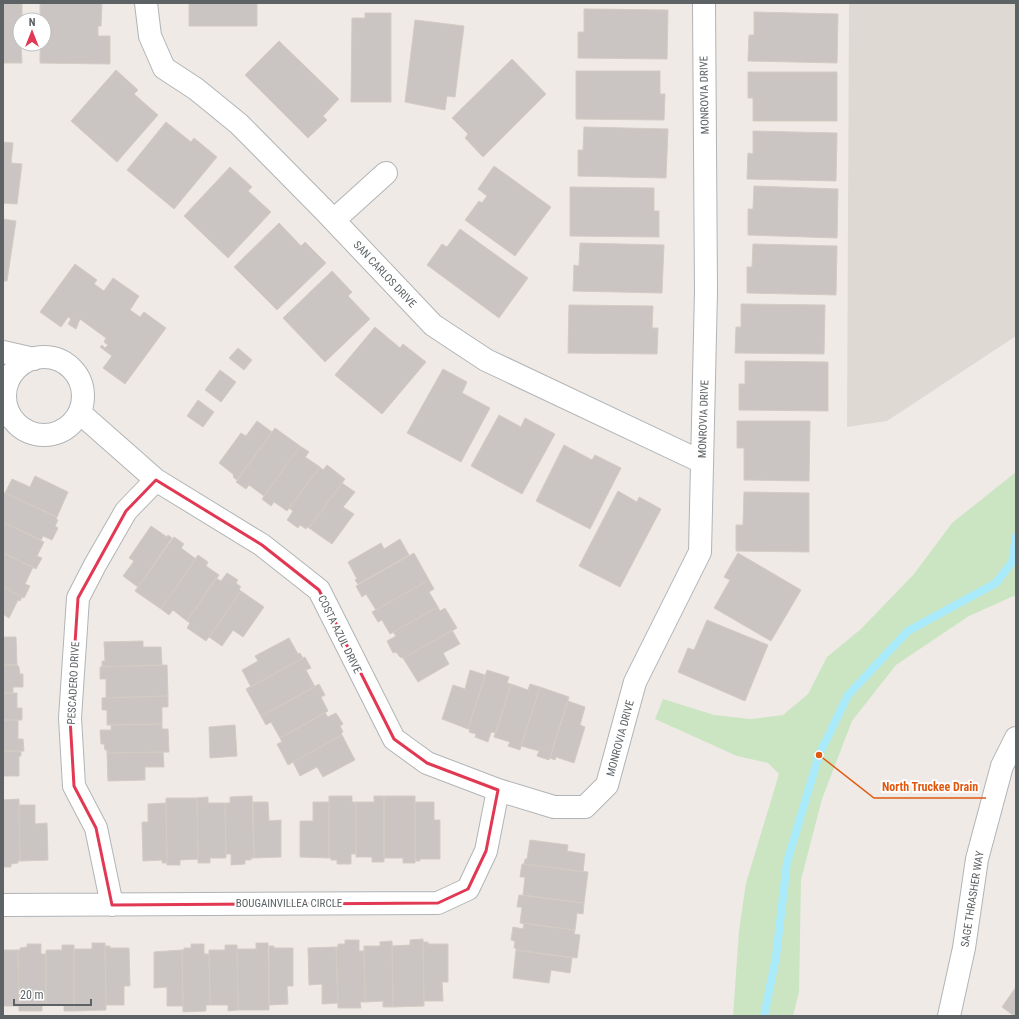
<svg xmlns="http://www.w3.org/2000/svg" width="1019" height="1019" viewBox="0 0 1019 1019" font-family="'Roboto Condensed',sans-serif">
  <rect width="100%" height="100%" fill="#efeae5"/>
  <path fill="#dedad3" d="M849,3H1016V336L887,421L847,427Z"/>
  <path fill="#cbe5c3" d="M1016,472V595L969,616L896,665L852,721L822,799L801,880L799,992L793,1016H733L739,931L746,883L779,774L768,763L737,756L655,719L663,699L714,715L751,719L783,715L808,694L827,657L861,629L914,574L952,523Z"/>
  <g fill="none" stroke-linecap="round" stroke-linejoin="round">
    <path stroke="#a9eafb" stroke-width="8" d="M764,1016L776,957L787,862L819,755L848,695L908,631L996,583L1012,562L1016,537"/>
  </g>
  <path fill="#cac5c2" stroke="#d3cbc4" d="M3,3H22V20H20L22,63H3Z
    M40,3H102L101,26H98V36H110V64L40,63V44H44V20H40Z
    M189,3H257V26H189Z
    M584,9L668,10L667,59L578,58V32H584Z
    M754,12L838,14L837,63L748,61L749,35H754Z
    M365,13H391V102H351L352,18H365Z
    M415,20L464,26L455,97L447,96L445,110L405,102Z
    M279,41L339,99L323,116L327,120L308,138L245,75Z
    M512,59L546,94L483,157L465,138L468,134L452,118Z
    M116,70L138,90L134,94L158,115L117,162L71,121Z
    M576,71H660V94H665L664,120L576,119Z
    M748,72H837V121H753V98H748Z
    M166,122L191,142L194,138L217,157L174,209L127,170Z
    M584,127L668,129L666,178L578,176V150H583Z
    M753,131L837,133L836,181L747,179L748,153L753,154Z
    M3,142L13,143L11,163L22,164L17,204L3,203Z
    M494,166L551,207L515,256L465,220L479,201L482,203L487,196L478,189Z
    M230,167L252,187L248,191L271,212L228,258L184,216Z
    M754,186L838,189L837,238L748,235V209H753Z
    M570,187L654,188V211H659V237L570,236Z
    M3,219L16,221L7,281H3Z
    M279,223L301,246L305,242L326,263L277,310L234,267Z
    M460,229L528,278L499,318L427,265L442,244L447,247Z
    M580,243L664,245L662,293L573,291L574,265L579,266Z
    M753,244L837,246L836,295L747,293V267H752Z
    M75,264L97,280L94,284L104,291L113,278L139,296L130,310L140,317L144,312L166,328L125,384L103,368L112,356L100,347L102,345L105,348L108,345L104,342L106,338L80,319L76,329L68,324L71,319L68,317L61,327L40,312Z
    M332,271L352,292L348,296L370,319L325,362L283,318Z
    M741,304L825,305L824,354L735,353L736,327H741Z
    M569,305L653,306L652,328H658L657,354L568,353Z
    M375,327L400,348L403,344L426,362L382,414L335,375Z
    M238,348L252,360L244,370L229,358Z
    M745,361L828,362V411L739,410V384H745Z
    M443,369L467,382L462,393L490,408L461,462L407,433Z
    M220,370L236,382L221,402L205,390Z
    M198,400L214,412L203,427L187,416Z
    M499,415L521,427L525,418L555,434L522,494L471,466Z
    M257,421L272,432L237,480L233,477L234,475L219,463L241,433L246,436Z
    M737,421H810L809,481L744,480V448H737Z
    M275,428L300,446L264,496L249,485L246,489L236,482Z
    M564,445L592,460L595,455L621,468L590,529L536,501Z
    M300,446L309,452L305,457L320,467L287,511L274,502L271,506L262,499Z
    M327,465L345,479L309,528L307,527L306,529L300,525L298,528L287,520L293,511L289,508L320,467L323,470Z
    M35,476L68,492L57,517L5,493L12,479L30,487Z
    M342,483L355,492L343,507L354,514L332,544L309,528Z
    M618,491L637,502L639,497L661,509L620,587L579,566Z
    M3,492L57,517L56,519L58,520L55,526L58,528L52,540L43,536L41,540L3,522Z
    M744,492L809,493V552L736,551V525H743Z
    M3,522L44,542L37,556L42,558L36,569L3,553Z
    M151,526L167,537L168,535L172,538L138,587L123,576L134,561L129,558Z
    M174,537L184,544L181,548L196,559L161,609L135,591Z
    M400,539L409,555L358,584L355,580L357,579L348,562L381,543L384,549Z
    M3,553L33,567L25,584L30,586L24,598L3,587Z
    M414,553L429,580L376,610L366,594L362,597L356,586Z
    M738,553L801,590L771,641L714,608L730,580L724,577Z
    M198,555L208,562L206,566L219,575L187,621L173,610L169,615L161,609Z
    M227,573L238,580L236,583L241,587L239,589L241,591L206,641L187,628L190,623L187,621L216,578L221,581Z
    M429,580L434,589L429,592L438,607L390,634L382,620L378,622L372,612Z
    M3,587L22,597L20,601L18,600L9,618L3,614Z
    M241,591L264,607L243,637L233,630L222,646L209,637Z
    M438,607L440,611L445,608L457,628L403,658L400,657L396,652L393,653L387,641L396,636L393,632Z
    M707,620L768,645L745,701L678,672L688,648L694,650Z
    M452,630L460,644L443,653L449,664L418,682L403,658Z
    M3,637H16L17,665H3Z
    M289,638L298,654L300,653L303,658L251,687L242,670L258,661L255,656Z
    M143,641V647H161L162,665L102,667V661H105L104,642Z
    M305,657L311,668L306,670L315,687L261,716L246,689Z
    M3,665H17L19,667L20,674H23V687H13V693H3Z
    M167,665L168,696L106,698V679H100V667Z
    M470,670L485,675L468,729L442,719L453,685L465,689Z
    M487,670L509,677L507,683L511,684L496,733L491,732L488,742L475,737L476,734L469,732L470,730L468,729Z
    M319,684L325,695L321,697L328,711L280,738L271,722L266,725L261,716Z
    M511,684L528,690L530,684L540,687L520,750L508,746L510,742L494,737Z
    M540,687L569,697L549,760L537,756L539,751L521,746Z
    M3,693H17V708H22V720H3Z
    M168,696V707H162V724L107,725V710H102V698Z
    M568,701L585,707L580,725L585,727L574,763L556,757L555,760L550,758Z
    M325,713L328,717L336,713L343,724L340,726L343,732L341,733L342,735L288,765L277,744L282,742L280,738Z
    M3,720H18V739H23L24,751H3Z
    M162,724V729H168L169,752L107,753V750H105L104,744H101L100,730H111V725Z
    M235,725L237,756L210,758L209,727Z
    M342,735L355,760L323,777L317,767L300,776L293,762Z
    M3,751H21V756H19V776H3Z
    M163,752L164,767H145V780L108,781L107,753Z
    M252,796L254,858H251V860H245V864L231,865V854H226L225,803H230V797Z
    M329,796H352V802H356V854H351V864H337V860H331V858H329Z
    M374,796H384V862H372V857H356V802H374Z
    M384,796H415V863H403V858H384Z
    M208,797V803H225L226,858H210V863H198L197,798Z
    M166,798H197L198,859L180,860V865H167Z
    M19,799L20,861H18V863L11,864V867H3V800Z
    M253,802H268L269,821L281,820V857L254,858Z
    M313,802H329V858L300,857V821H313Z
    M415,802H434V820H440V859H420V861H415Z
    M166,803L167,863H162V860L143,861L142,822H148V804Z
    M19,805H35V824L47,823L48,860L20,861Z
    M530,840L568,845L567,851L585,854L583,872L524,864L525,859H527Z
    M522,864L588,872L584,903L523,895L525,877H520Z
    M519,895L584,903L583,914L577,913L575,930L520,923L522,907H517Z
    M524,923L575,930L574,934L580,935L577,958L516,950V948H514L515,941L511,940L513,927L523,929Z
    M423,939L424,1006L393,1007L392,946L410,945V940Z
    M345,940H359V951H364L365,1002H360L361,1008H338L336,947H338V944H345Z
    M392,941L393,1007H383V1001L365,1002L364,946H380V942Z
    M423,942H428V944H448V982H442L443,1001H424Z
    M92,943H105L106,1010L74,1011V949H92Z
    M256,943H268L269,1010H238L237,949H256Z
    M27,944H41V954H46V1005H42V1011H19L18,950H20V948L27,947Z
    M191,944H204V954H209L210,1005H206V1011L183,1012L182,950H184V948H191Z
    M62,945H74V1011H64V1005H46V950H62Z
    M225,945H237L238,1010L228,1011V1005H210L209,950H225Z
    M105,946H110V948H129L130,986H124V1005H106Z
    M269,946H274V948H293V986H287L288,1004L269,1005Z
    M336,947L338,1003L322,1004V984L309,985L308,948Z
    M3,950H18L19,1006H3Z
    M182,950L183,1006H167V987L154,988V952Z
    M516,950L572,958L570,973L551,970L549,983L513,978Z
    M1016,987V1016H1014L1002,1007Z"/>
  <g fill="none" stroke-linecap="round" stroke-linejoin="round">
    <defs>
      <path id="minor" d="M146,3L150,36L164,68L196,89L239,124L323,209L433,325L486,360L702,462
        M334,220L386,173
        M3,352L34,359
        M5 396a39 39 0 1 1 78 0a39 39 0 1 1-78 0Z
        M80,413L156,480L262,545L319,590L394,739L427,763L498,790L554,807H585L607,785L635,682L700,552L706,291L704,3
        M3,905L438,903L468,889L486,851L498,790
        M112,905L96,828L74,786L70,718L78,598L95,565L126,511L156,480
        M949,1016L964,948L977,859L1002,766L1016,738"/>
    </defs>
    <use href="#minor" stroke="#b1b4b7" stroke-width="24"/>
    <use href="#minor" stroke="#fff" stroke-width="22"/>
  </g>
  <path fill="none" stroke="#e13953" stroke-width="3" stroke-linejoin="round" d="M156,480L262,545L319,590L394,739L427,763L498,790L486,851L468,889L438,903L112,905L96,828L74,786L70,718L78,598L126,511Z"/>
  <g text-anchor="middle" stroke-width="4" stroke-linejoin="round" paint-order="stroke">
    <g font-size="11" fill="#5d6265" stroke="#fff">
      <text transform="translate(704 95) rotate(-91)" y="4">MONROVIA DRIVE</text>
      <text transform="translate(385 274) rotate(47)" y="4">SAN CARLOS DRIVE</text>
      <text transform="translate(703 419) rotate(-88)" y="4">MONROVIA DRIVE</text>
      <text transform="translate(340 634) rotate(64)" y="4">COSTA AZUL DRIVE</text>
      <text transform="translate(73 683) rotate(-87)" y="4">PESCADERO DRIVE</text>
      <text transform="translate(620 738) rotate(-75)" y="4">MONROVIA DRIVE</text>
      <text transform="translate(972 899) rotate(-81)" y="4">SAGE THRASHER WAY</text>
      <text x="289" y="907">BOUGAINVILLEA CIRCLE</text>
    </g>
  </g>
  <path fill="none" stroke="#e15910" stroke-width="1.5" d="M819 755L874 798H986"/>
  <circle fill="#e15910" stroke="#fff" stroke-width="1.5" cx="819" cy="755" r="4"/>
  <g font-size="12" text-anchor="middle" font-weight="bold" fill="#e15910" stroke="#fff" stroke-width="4" stroke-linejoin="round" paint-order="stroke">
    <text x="930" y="791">North Truckee Drain</text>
  </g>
  <rect width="1019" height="1019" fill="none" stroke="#5d6265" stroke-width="8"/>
  <g transform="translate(32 32)"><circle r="19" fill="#ffffff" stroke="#bec0c1"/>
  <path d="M0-3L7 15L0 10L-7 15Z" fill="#e13953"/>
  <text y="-6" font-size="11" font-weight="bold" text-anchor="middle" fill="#5d6265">N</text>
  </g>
  <path d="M14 999v6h77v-6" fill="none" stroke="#5d6265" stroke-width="2"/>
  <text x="20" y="999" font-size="12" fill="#5d6265" stroke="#ffffff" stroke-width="3" paint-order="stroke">20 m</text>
</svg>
